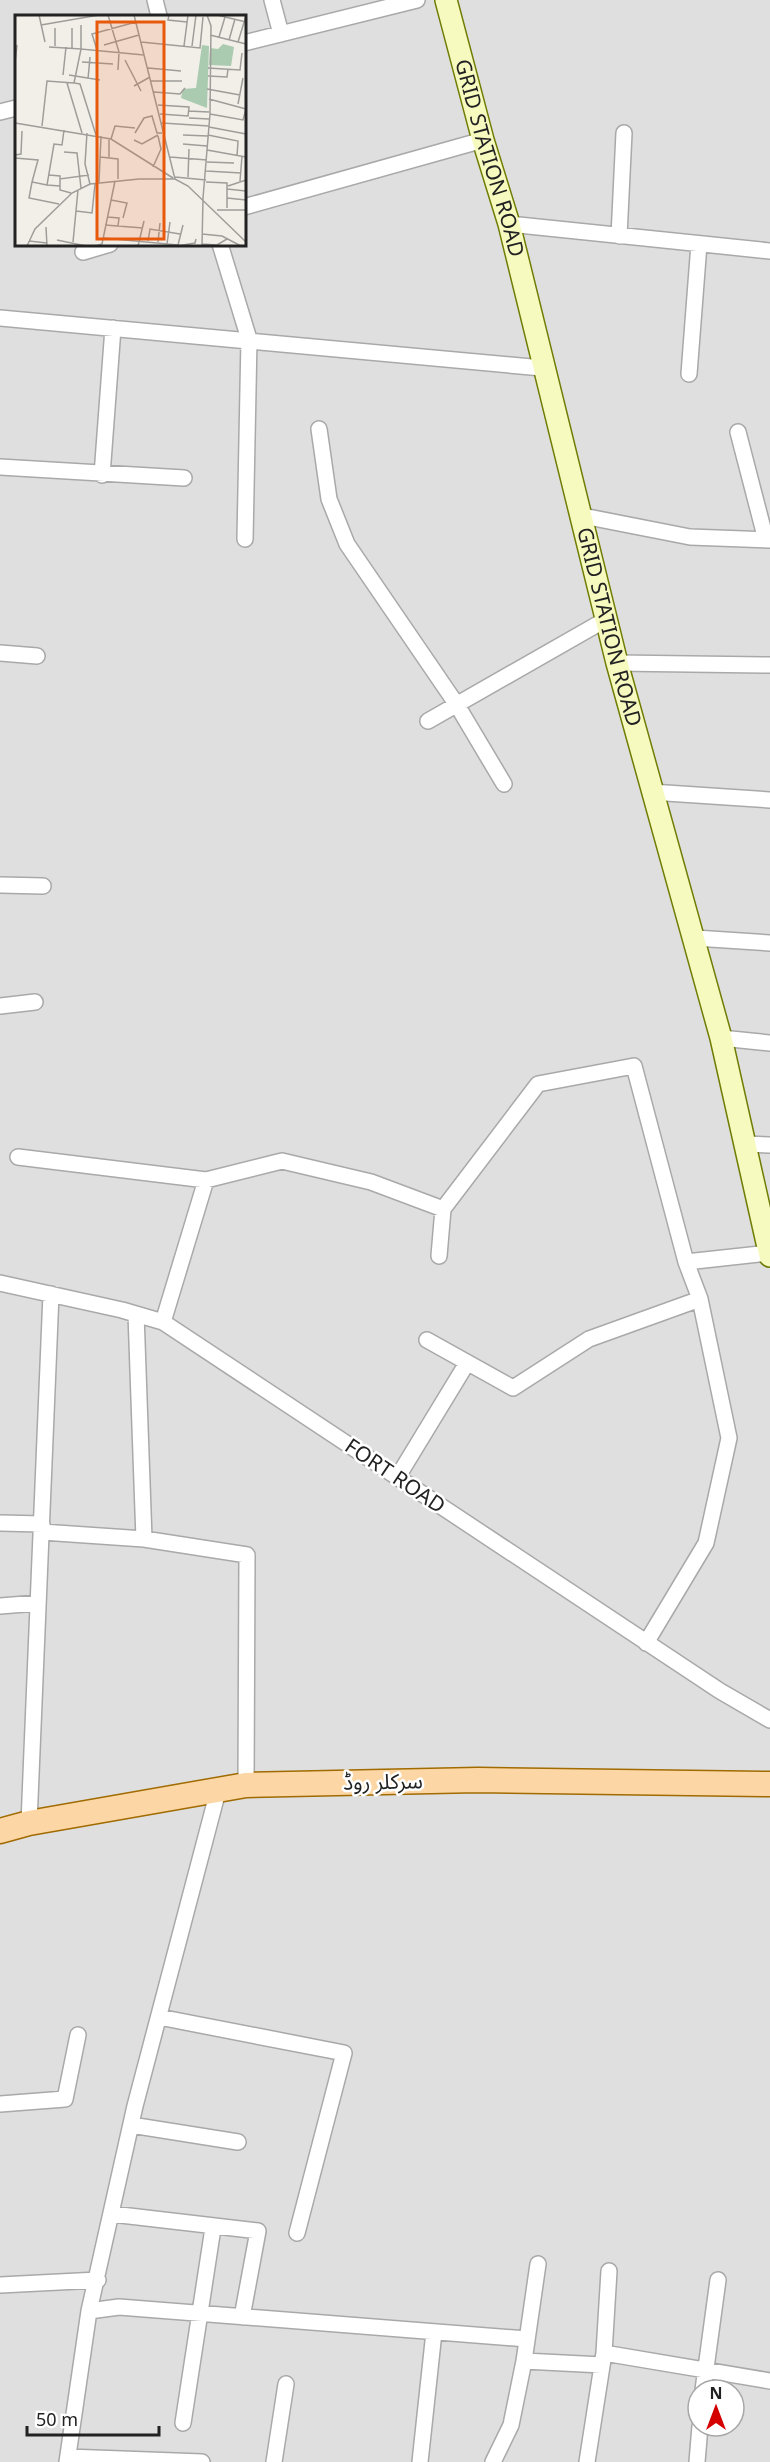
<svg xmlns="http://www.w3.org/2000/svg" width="770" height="2462" viewBox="0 0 770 2462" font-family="'Noto Sans','Noto Sans Arabic',sans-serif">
  <rect width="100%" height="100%" fill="#f2efe9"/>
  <path fill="#e0dfdf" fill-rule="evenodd" d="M0,0H770V2462H0ZM16,16H244V244H16ZM698,2390H734V2426H698Z"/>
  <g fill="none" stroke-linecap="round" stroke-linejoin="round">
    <defs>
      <path id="minor" d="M155,0L159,16
        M272,0L281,34
        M244,43L417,0
        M0,112L16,108
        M244,207L483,140
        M509,224L770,251
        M619,236L624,133
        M220,244L249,339L245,539
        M83,252L110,244
        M0,318L542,368
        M689,374L699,244
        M319,429L329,499L347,544L457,705L504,784
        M738,432L766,540
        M0,467L184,478
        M102,475L113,328
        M583,516L690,537L770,540
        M0,653L37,656
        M617,663L770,665
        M428,721L605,620
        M651,792L770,800
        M0,885L43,886
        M695,938L770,943
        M0,1006L35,1002
        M721,1038L770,1043
        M747,1144L770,1145
        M18,1157L206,1180
        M439,1256L443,1209L538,1084L634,1066L686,1262L769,1253
        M0,1283L122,1310L163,1322L720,1691L770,1720
        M136,1314L144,1539
        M163,1322L206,1180L282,1161L371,1182L443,1209
        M427,1340L513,1388L589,1339L700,1299L686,1262
        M397,1478L467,1363
        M0,1523L42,1524
        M42,1532L144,1539L247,1555L246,1785
        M0,1606L38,1603
        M646,1643L706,1543L729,1438L700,1299
        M29,1823L51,1294
        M159,2017L344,2053L297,2233
        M0,2104L65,2099L78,2035
        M131,2125L238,2142
        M112,2214L258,2231L242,2317
        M0,2285L98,2280
        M89,2311L119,2307L527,2339
        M604,2353L609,2271
        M524,2361L602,2365
        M703,2390L718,2280
        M183,2423L213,2228
        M68,2457L202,2462
        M67,2462L89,2311L135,2106L218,1791
        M274,2462L286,2384
        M420,2462L434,2332
        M493,2462L511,2425L524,2361L538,2264
        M587,2462L604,2353L770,2381
        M697,2462L700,2426"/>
      <g id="secondary">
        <path id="s1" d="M446,0L483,140L509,224L617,663L721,1038L770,1256"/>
      </g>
      <path id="primary" d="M0,1831L29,1823L246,1785L478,1780L770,1784"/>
    </defs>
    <use href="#minor" stroke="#a9a9a9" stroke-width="18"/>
    <use href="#secondary" stroke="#707d05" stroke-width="24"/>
    <use href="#primary" stroke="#a06b00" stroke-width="27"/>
    <use href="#minor" stroke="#fff" stroke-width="15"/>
    <use href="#secondary" stroke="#f7fabf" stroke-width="21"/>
    <use href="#primary" stroke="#fcd6a4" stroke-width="24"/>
  </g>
  <g text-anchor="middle" stroke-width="5" stroke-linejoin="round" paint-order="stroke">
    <g font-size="21" fill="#222" stroke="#fff">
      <text dy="7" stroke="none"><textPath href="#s1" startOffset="164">GRID STATION ROAD</textPath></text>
      <text dy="7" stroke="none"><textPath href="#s1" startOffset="648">GRID STATION ROAD</textPath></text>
      <text transform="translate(395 1476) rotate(34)" y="7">FORT ROAD</text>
      <text transform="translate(383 1782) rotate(-1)" y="7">سرکلر روڈ</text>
    </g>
  </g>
  <g transform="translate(15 15)">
    <rect width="231" height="231" fill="#f2efe9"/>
    <path d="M208,29L219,32L216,51L194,50L195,33L203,34ZM187,30L194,31L192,93L166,83L168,74L181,73Z" fill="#aacbaf"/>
    <path fill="none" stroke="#9f9d99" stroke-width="1.5" d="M24,0L30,27M93,0L104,37L103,55M119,0L160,164M154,0L153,5L172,7M202,0L231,7M26,10L84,0M40,13V31M57,13V33M195,20L231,29M204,22L210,2M214,25L220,4M126,27L185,33L188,2M223,27L231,1M89,30L124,20M169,31L173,0M177,31L181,0M34,32L66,34V10M82,35L77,19L121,7M110,45L126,76M67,47L98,49M0,48L2,30M133,53L166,56M193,53L225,55L227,38M48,60L51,32M54,60L85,65M193,61L212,62L213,54M73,64L75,42M136,66H167M52,68L67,118M119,71L135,62M192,74L225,80M139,77L165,79L170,73M194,84L231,94M223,89L228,63M143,90L174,92L173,101L145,99M173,96L194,97M195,99L228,105L231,94M174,103L194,104M0,108L96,124L158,163M147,108L194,111M27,111L32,66L59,68M194,112L231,119M72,118L70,149L75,169M120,118L129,103L137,101L142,118H147M81,120L65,69L59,68L66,34L129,40M168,120L193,121M193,120L223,126L222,141M94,123V142M96,124L100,111L120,113M119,125L127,129L143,120M168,129L192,131M192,135L231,142M49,137L62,138L66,173M0,140L6,139L7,116M85,142L103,144V164M155,142L192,145M0,143L23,145L17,167L32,170M192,147L219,148M138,152L146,134L143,121M191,156L226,158M34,160L45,161V164L74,160M160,162L191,165M173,162L174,134M45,164V175L56,178M225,166L227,141M17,167L14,183L44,189M84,167L86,121M191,167L212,168V193M45,171L32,170L39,129L47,130L49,115M213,171L231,165M212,174L231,176M188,183L195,99L196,11L192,0M212,183L231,185M96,185L112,188L108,203M202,195H231M61,196L77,198L80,169M92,202L104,203L103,211M90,210L128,213M31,212L32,231M187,219L207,221L226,231M88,223L152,229L155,207M42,225L71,231M14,226L32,228M133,226L135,214L165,219M58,227L63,175M143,227L145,208M152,229L163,230L168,210M187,229L202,230L212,224M12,231L20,214L57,178L75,169L124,164H160L173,171L231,227M81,231L87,229L100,166M123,231L129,206M162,231L180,228L181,224M187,231L188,183"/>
    <path fill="#e8590c" fill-opacity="0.15" stroke="#e8590c" stroke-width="3" d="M82,7H149V224H82Z"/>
    <rect width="231" height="231" fill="none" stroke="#222" stroke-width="3"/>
  </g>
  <g transform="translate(716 2408)"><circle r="28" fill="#ffffff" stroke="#a7a7a7" stroke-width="1.5"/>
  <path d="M0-4.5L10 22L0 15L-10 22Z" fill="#d40000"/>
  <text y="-9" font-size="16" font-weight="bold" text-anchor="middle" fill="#222222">N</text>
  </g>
  <path d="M27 2426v9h132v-9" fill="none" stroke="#222222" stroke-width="3"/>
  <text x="36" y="2426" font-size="18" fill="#222222" stroke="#ffffff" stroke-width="4.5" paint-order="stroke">50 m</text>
</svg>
